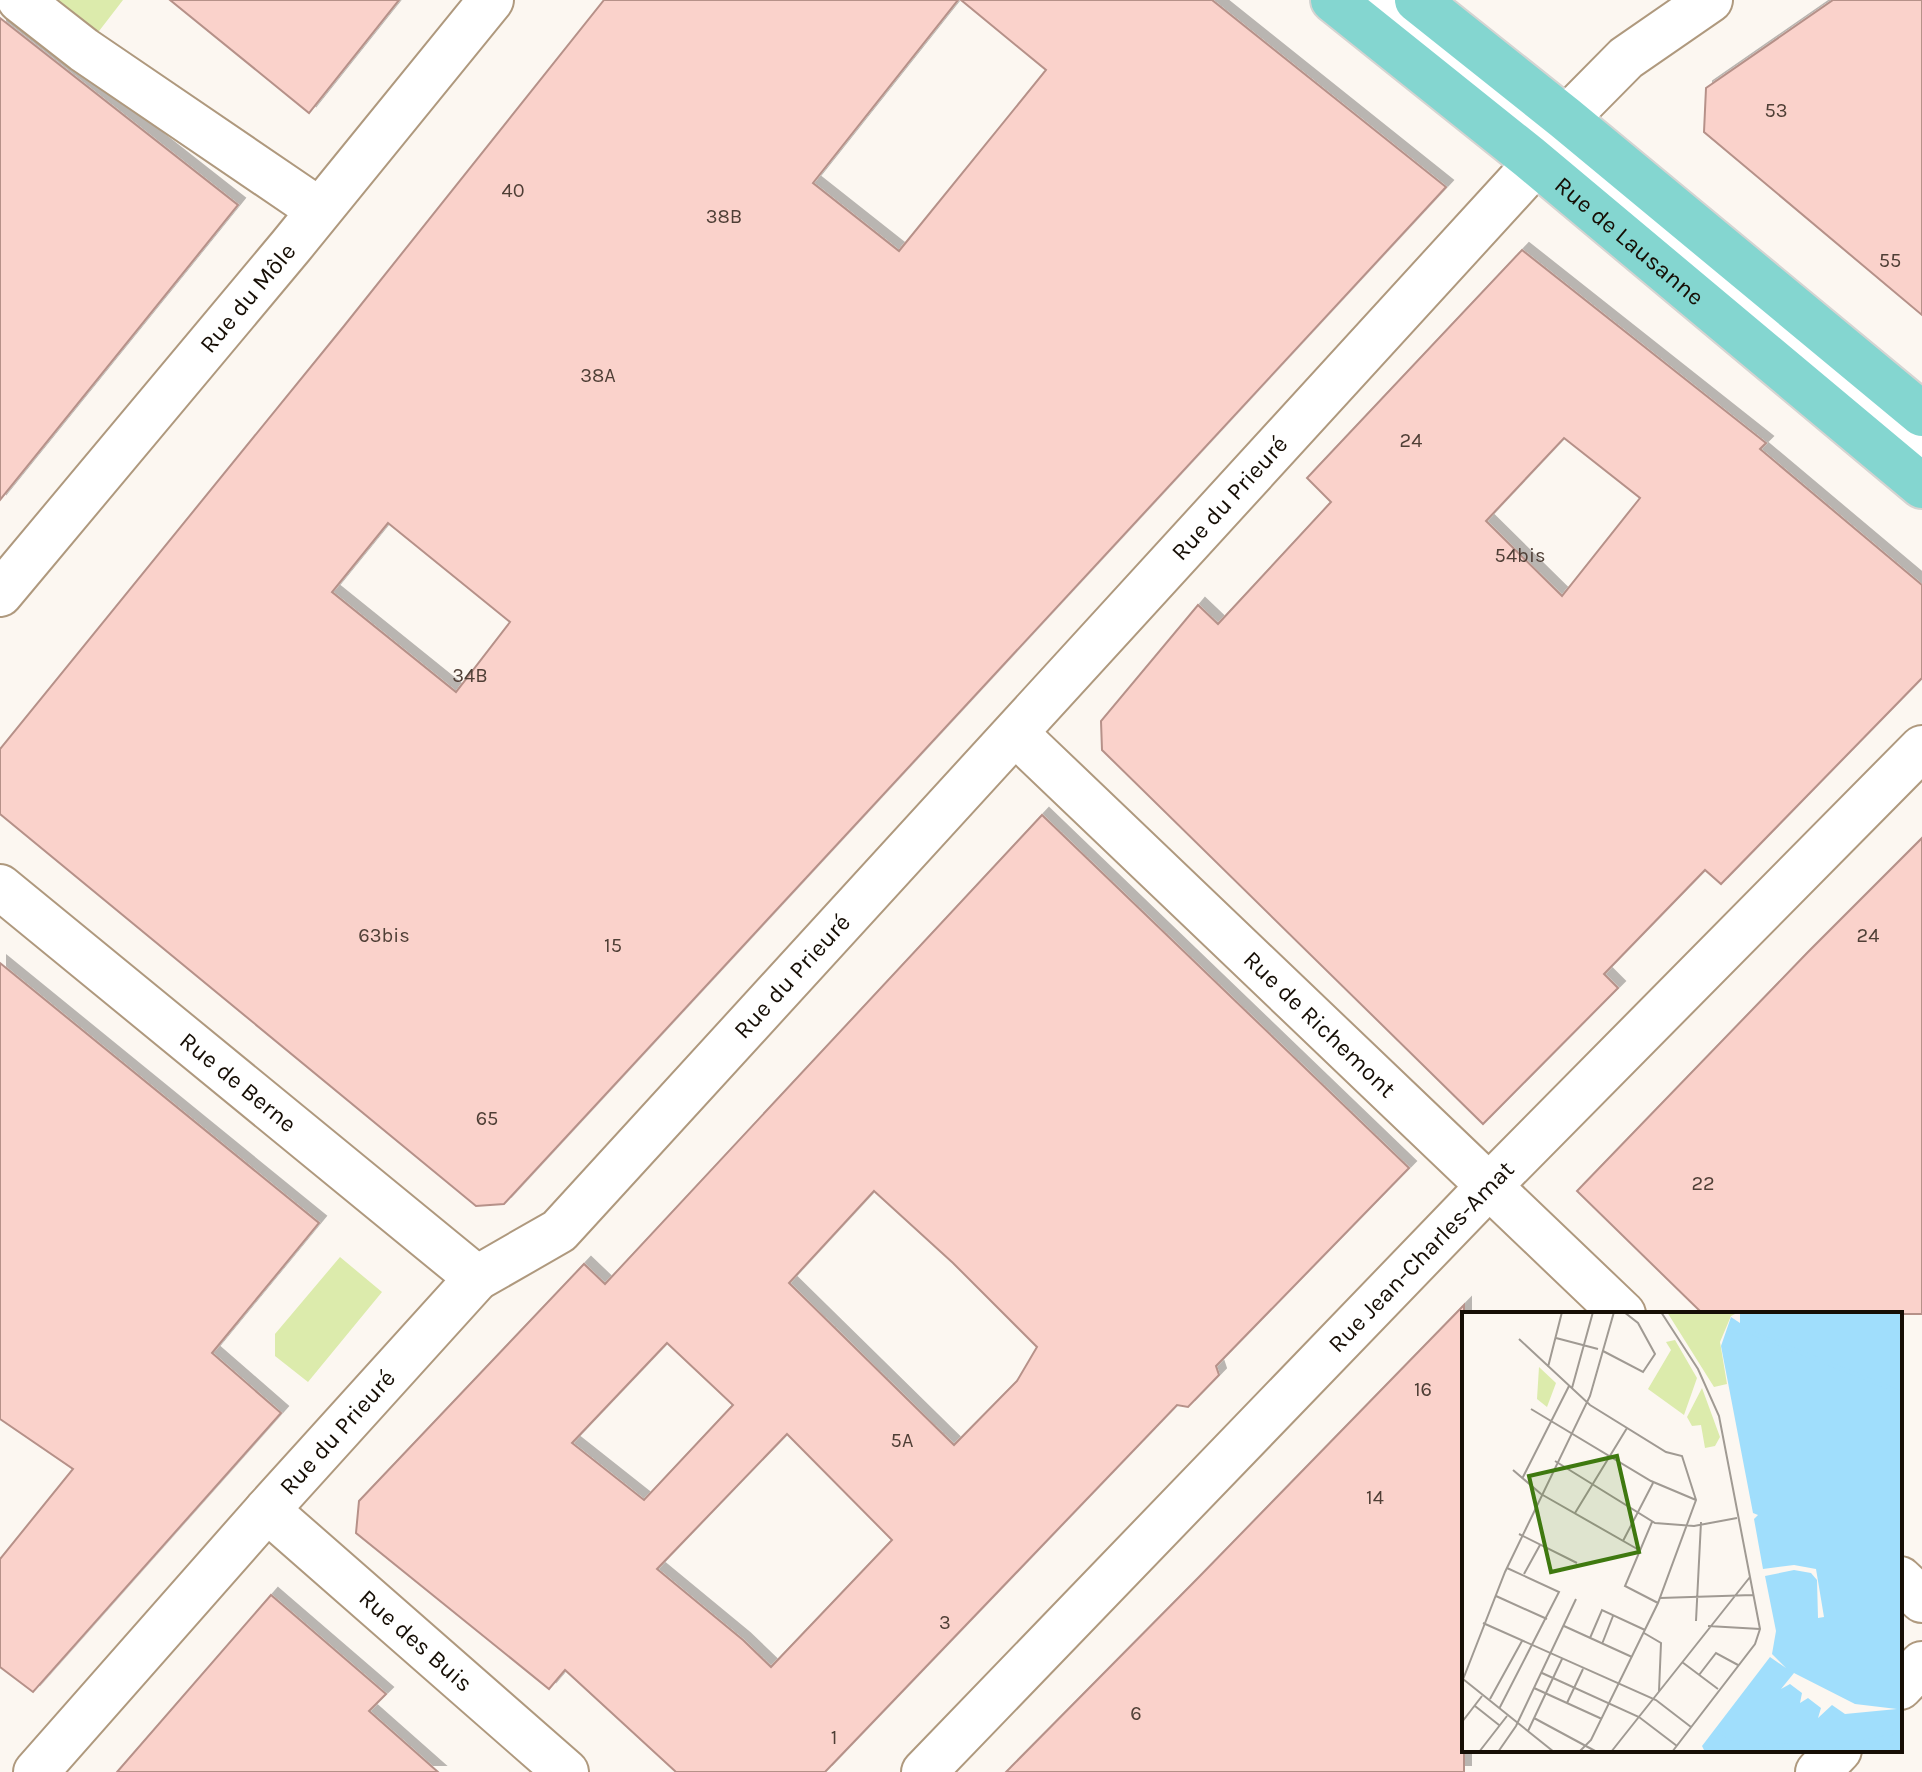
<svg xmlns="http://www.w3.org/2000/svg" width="1922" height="1772" viewBox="0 0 1922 1772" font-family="Karla,sans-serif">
  <defs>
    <filter id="shadow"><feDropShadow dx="7" dy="-7" stdDeviation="0" flood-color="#0004"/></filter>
  </defs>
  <rect width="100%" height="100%" fill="#fcf7f1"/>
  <path fill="#dcebac" d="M51,0H123L96,35Z
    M340,1257L382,1292L308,1382L275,1356V1334Z"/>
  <path fill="#fad2cb" stroke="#b69189" stroke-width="2" fill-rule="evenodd" filter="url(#shadow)" d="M170,0H399L309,113Z
    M604,0H958L813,183L899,251L1046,70L961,0H1212L1446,187L504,1204L476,1206L0,814V749L344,326ZM388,523L510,622L456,692L332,592Z
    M1833,0H1922V315L1704,132L1706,88Z
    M0,18L238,205L0,500Z
    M1522,250L1766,443L1760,449L1922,585V678L1721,884L1705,870L1604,974L1618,988L1483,1124L1102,750L1101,721L1198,605L1218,624L1331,502L1307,478ZM1564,438L1640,498L1562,596L1486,521Z
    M1042,815L1409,1168L1216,1366L1219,1375L1188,1407L1177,1405L825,1772H676L565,1670L549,1689L356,1533L359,1501L584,1264L605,1284ZM874,1191L953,1263L1037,1347L1017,1381L954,1445L789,1283ZM667,1343L733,1405L644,1500L572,1443ZM787,1434L892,1540L771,1667L743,1640L657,1569Z
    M1922,838V1314H1703L1577,1191L1808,952Z
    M0,963L319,1223L212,1353L281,1413L33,1692L0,1667V1559L73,1469L0,1419Z
    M1464,1305V1772H1006L1197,1579Z
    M271,1595L386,1694L369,1711L438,1772H117Z"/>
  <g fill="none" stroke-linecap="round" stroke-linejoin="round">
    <defs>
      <g id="minor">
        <path d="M20,0L84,50L319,210"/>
        <path d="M1375,0L1546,138L1922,449"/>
        <path d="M1539,146L1626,58L1710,0"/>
        <path id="s1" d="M0,594L291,246L491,0"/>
        <path id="s2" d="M1016,734L1623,1314"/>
        <path id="s3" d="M0,887L477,1278"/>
        <path id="s4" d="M267,1510L566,1772"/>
        <path d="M1900,1579L1922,1600"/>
        <path d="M1900,1687L1922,1664"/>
        <path id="s5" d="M36,1772L267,1510L477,1278L559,1231L1536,163"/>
        <path id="s6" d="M924,1772L1489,1186L1922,748"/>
        <path d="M1818,1772L1839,1750"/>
      </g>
      <g id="major">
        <path id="s7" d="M1333,0L1529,157L1922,486"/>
        <path d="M1417,0L1565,118L1922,414"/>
      </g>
    </defs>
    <use href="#minor" stroke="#af997e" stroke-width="48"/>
    <use href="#major" stroke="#d5d4d2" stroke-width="48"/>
    <use href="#minor" stroke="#fff" stroke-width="44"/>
    <use href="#major" stroke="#84d6d0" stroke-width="44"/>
  </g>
  <g text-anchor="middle" stroke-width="8" stroke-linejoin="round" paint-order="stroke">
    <g font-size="20" fill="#4f3f36">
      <text x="1776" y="117">53</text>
      <text x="513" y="197">40</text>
      <text x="724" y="223">38B</text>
      <text x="1890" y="267">55</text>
      <text x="598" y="382">38A</text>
      <text x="1411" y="447">24</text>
      <text x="1520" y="562">54bis</text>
      <text x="470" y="682">34B</text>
      <text x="384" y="942">63bis</text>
      <text x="1868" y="942">24</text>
      <text x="613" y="952">15</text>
      <text x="487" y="1125">65</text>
      <text x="1703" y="1190">22</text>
      <text x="1423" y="1396">16</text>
      <text x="902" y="1447">5A</text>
      <text x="1375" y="1504">14</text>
      <text x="945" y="1629">3</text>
      <text x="1136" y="1720">6</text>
      <text x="834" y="1744">1</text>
    </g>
    <g font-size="24" fill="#160e05" stroke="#fff">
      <text dy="8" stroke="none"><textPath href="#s7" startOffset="382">Rue de Lausanne</textPath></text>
      <text dy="8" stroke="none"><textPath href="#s1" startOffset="386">Rue du Môle</textPath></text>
      <text dy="8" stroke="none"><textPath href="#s5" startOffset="1750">Rue du Prieuré</textPath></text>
      <text dy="8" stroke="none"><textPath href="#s5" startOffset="1102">Rue du Prieuré</textPath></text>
      <text dy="8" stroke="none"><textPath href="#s2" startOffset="420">Rue de Richemont</textPath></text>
      <text dy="8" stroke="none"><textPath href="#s3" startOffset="308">Rue de Berne</textPath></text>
      <text dy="8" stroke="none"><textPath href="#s6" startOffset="716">Rue Jean-Charles-Amat</textPath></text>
      <text dy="8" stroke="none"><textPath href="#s5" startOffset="454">Rue du Prieuré</textPath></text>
      <text dy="8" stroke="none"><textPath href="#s4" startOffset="198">Rue des Buis</textPath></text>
    </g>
  </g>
  <g transform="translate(1462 1312)">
    <rect width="440" height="440" fill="#fcf7f1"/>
    <path d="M205,0H277L269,4L258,30L265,72L252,75ZM213,28L235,66L222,103L186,77L209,38L204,30ZM77,55L94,71L85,95L75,87ZM240,76L258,125L253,134L243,136L239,113L230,114L225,105Z" fill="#dcebac"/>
    <path d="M278,0H440V440H243L240,434L308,345L324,356L310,342L314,319L303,264L332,258L349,261L355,268L356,306L362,305L354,257L332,253L301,257L292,207L296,203L291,201L259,34L269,5L278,11ZM332,361L393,392L435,397L383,402L370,393L356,406L359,396L346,386L338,391L340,381L328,372L319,377Z" fill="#a0defc" fill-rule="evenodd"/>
    <path fill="none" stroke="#a0defc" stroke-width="4" d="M268,19L288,20L440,81M256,419L282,434L387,433L421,426L440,415"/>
    <path fill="none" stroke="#a09a93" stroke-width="2" d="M199,0L236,57L257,104L298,317L293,332L210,440M94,26L136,37M57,27L128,93L204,140L220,144L234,188L196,291L129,428L117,440M141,39L181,60L193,42L176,11L162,0M86,55L100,0M110,76L131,0M69,97L189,169L234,188M93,149L193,211L232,214L275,206M51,158L79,182M60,167L107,74M79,182L177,238M113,201L165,116M190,210L163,274L196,291M57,222L115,251M161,229L191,171M62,262L78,233M34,284L85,307M198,286L291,283M234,309L239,210M21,311L194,388L229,415M102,314L170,345M246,314L298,317M182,321L199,331L197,379M128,326L140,298L183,318M140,332L151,304M220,350L256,377M80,361L177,405L215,434M237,363L254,341L276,353M1,367L92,440M0,370L43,260L128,84L152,0M72,376L140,407M28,387L60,329M105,391L121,357M13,394L37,413M37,397L97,280L45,256M72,406L135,440M0,410L20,384M66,419L100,347M17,440L45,404M36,440L54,414L114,287M149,440L288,265"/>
    <path fill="#3f7910" fill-opacity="0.15" stroke="#3f7910" stroke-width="4" d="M155,144L177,240L89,260L67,164Z"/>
    <rect width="440" height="440" fill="none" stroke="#160e05" stroke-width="4"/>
  </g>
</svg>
